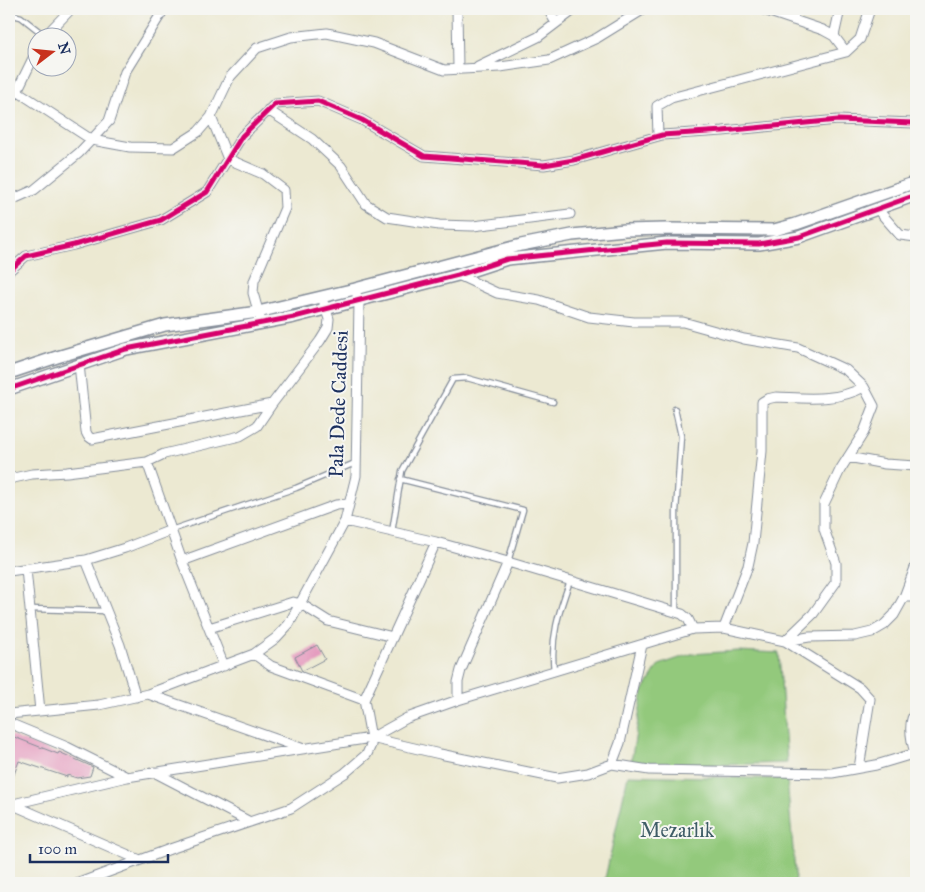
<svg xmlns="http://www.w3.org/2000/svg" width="925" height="892" viewBox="0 0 925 892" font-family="'IM FELL Great Primer',serif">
  <rect width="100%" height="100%" fill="#f6f6f2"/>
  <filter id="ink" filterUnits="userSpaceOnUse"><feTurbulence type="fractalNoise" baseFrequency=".02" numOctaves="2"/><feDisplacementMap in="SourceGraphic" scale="10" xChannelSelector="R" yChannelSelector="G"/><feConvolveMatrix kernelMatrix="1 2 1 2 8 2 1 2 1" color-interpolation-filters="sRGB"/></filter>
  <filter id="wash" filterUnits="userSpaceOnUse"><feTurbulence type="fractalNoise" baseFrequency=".0096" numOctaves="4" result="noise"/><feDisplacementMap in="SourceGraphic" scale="20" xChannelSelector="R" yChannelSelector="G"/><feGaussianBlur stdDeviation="1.12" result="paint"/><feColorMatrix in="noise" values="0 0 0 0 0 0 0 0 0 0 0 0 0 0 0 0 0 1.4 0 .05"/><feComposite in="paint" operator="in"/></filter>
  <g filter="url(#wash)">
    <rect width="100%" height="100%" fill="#ece9d2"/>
    <path fill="#93c97b" stroke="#577c6c" d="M738,651L779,653L787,763L684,766L631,762L643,691L659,665L691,654Z
      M628,775L787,779L796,883H604Z"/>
    <g id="blocks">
      <path fill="#e59cbf" d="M317,645L325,659L302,671L295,657Z
        M9,735L58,754L59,752L93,767L90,776L77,778L67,775V777L19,761L9,788Z"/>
    </g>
  </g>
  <g filter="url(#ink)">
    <use href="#blocks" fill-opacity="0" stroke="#848c98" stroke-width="1"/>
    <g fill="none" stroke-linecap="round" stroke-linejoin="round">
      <defs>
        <path id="service" d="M9,14L21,17L44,35
          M675,409L681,436L676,512V612
          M400,479L523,510L508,562
          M171,530L296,488L355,463
          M392,532L402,471L453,379L467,378L553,402
          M30,609L106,611
          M554,671C550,638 559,611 570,581"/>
        <path id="minor" d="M457,9L458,69
          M548,9L556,23
          M761,9L823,30L834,36L846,52
          M793,20L795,9
          M834,36L840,9
          M43,38L71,9
          M478,66L538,37L575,9
          M17,91L92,140L130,147L173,148L198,132L211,117
          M9,101L17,91L38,48
          M268,110L312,139L341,166L366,204L387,217L439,225L473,226L570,214
          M658,136L657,106L671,98L846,52L860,39L870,9
          M9,201L34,190L79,153L109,121L125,72L164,9
          M878,210L900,235L916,237
          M9,271L26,256L74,245L161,220L207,192L242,136L275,104L318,101L362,120L424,156L544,165L574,160L662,135L723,131L838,120L913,123L916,122
          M458,275L497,293L539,300L589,317L634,322H683L744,339L798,348L846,370L864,387L874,406L864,432L840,470L824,504V529L836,563V582L813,614L785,641L860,688L870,699L859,768
          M260,318L253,293L254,281L285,208L284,190L263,174L228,159L211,117L230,77L257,48L291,37L327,33L374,43L444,70L500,67L549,60L597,38L644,9
          M79,364L86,432L88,436L92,439L272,404
          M848,457L885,464L916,466
          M147,462L182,561L224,666
          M9,479L32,474L67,472L147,462L164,454L240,436L257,426L272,404L320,341L328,328L329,319L324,304
          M345,521L436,542L508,562L682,614L688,619L693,629
          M86,560L120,645L136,697
          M182,561L336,505L349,504
          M26,569L40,711
          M9,571L86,560L125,548L171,530
          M904,597H916
          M209,628L293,602L301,604L328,621L393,637
          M724,628L748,566L753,543L762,451V402L767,399L776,397C807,398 836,402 864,387
          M254,654L271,666L364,700
          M148,694L301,748
          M458,700V682L461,670L508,562
          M9,714L99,705L148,694L254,654L276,638L289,624L345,521L356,476L359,301L357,296
          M9,723L67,747L127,777
          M371,738L407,718L458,700L693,629L724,628L785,641L809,637L855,636L872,632L884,625L894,615L904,597L916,565
          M915,753C911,740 907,722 916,711
          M612,764L620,743L642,645
          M154,772L250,822
          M11,804L140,860
          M9,805L127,777L371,738L440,754L557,778L588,773L612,764L649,770L832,773L876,765L916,753
          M79,883L170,849L291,808L345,773L367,754L371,745V738L364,700L436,542"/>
        <path id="tertiary" d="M9,373L57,357L165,325L258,312L355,289L521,245L572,235L625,230L666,229L774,230L796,224L916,182
          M9,389L126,349L294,317L458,275L507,259L667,243L759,244L799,237L916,195"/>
      </defs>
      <use href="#service" stroke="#848c98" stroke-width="7"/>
      <use href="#minor" stroke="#848c98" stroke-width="11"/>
      <use href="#tertiary" stroke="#848c98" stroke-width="14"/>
      <use href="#service" stroke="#fff" stroke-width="4.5"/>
      <use href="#minor" stroke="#fff" stroke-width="9"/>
      <use href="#tertiary" stroke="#fff" stroke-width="11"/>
      <defs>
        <path id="cycleway" d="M9,271L26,256L74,245L161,220L207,192L242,136L275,104L318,101L362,120L424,156L544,165L574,160L662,135L723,131L838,120L913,123L916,122
          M9,389L126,349L294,317L458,275L507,259L667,243L759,244L799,237L916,195"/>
      </defs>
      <use href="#cycleway" stroke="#f6f6f2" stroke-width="8"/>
      <use href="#cycleway" stroke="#d6006c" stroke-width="5"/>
    </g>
  </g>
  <g text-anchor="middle" stroke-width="4" stroke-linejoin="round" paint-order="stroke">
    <g font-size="20" fill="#1b2f5e" stroke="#f6f6f2">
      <text transform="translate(338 404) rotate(-88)" y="7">Pala Dede Caddesi</text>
    </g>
    <g font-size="20" fill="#3f5d67" stroke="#f6f6f2">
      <text x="677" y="837">Mezarlık</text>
    </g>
  </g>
  <rect width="925" height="892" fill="none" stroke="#f6f6f2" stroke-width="30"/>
  <g transform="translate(52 52) rotate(74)"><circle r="24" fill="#f6f6f2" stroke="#9ea6b7"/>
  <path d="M0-4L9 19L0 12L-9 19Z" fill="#c8321e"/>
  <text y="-8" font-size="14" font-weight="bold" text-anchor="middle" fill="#1b2f5e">N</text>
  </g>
  <path d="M30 854v8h138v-8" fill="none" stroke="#1b2f5e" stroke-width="2.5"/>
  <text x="38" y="854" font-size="15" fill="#1b2f5e" stroke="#f6f6f2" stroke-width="4" paint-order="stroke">100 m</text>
</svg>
